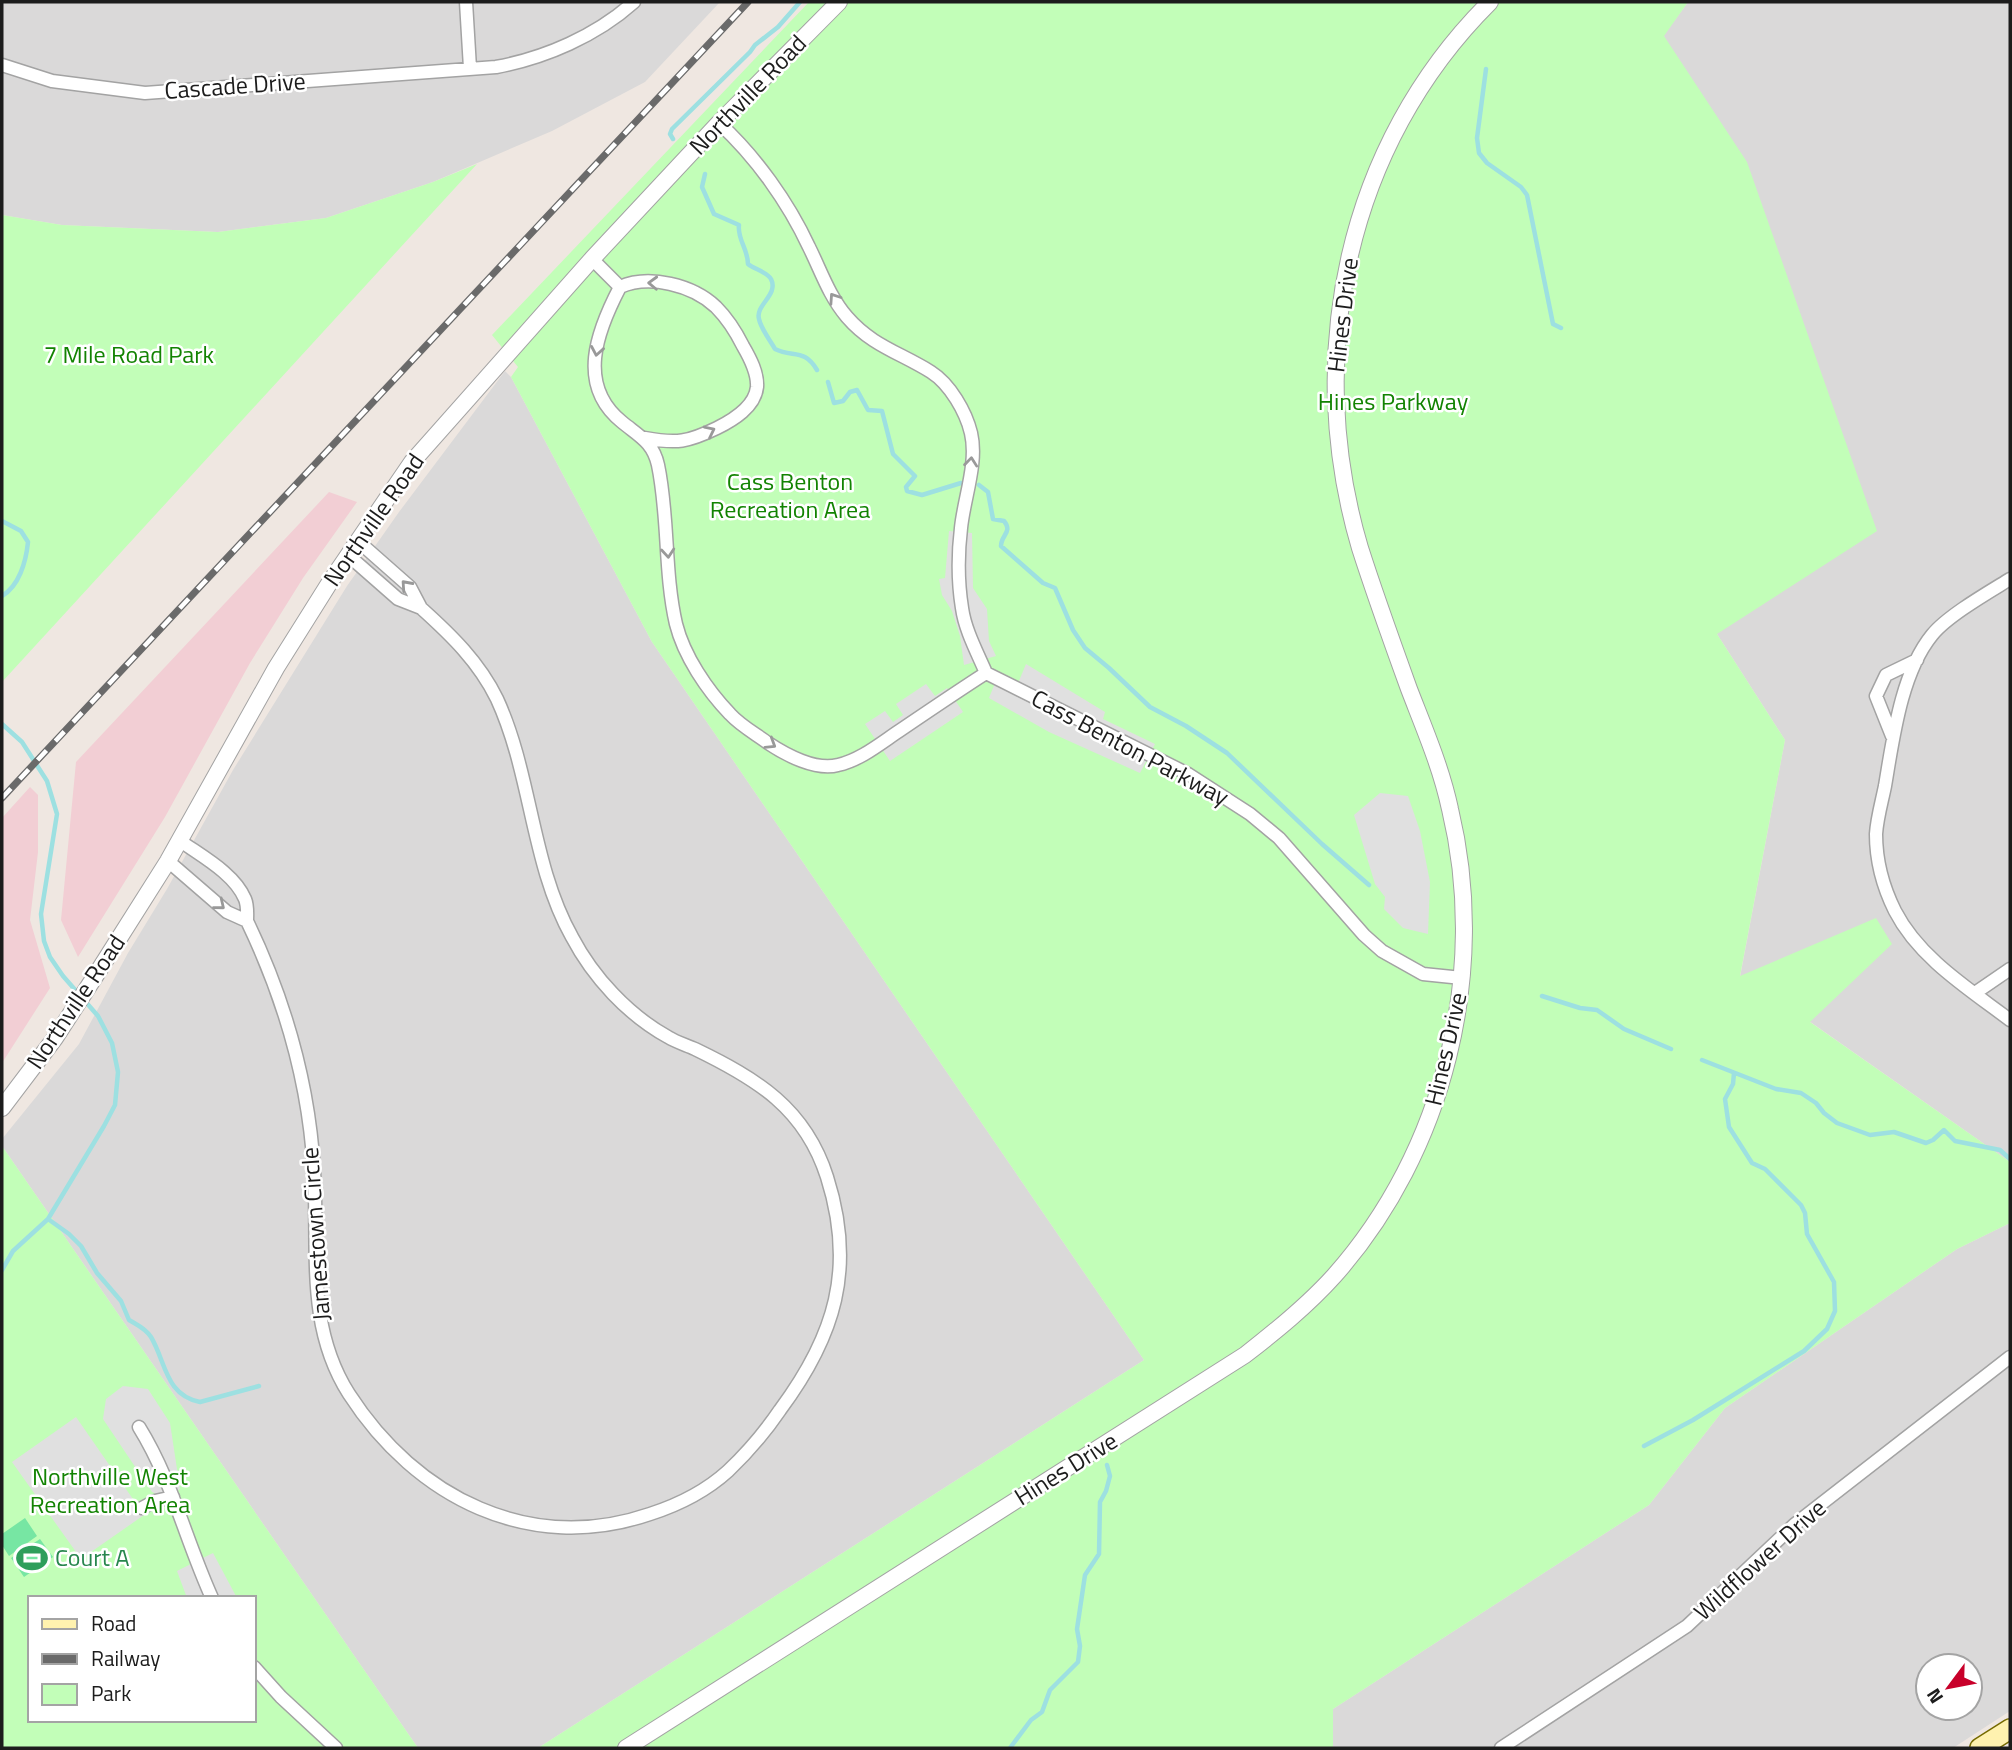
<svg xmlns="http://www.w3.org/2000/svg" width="2012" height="1750" viewBox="0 0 2012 1750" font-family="'Titillium Web',sans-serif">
  <rect width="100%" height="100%" fill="#efe7e1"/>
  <path fill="#dad9d9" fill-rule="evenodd" d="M2,2H720L645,82L552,131L433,182L326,218L218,232L62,225L2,215Z
    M1688,2H2010V1162L1809,1021L1891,944L1740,977L1785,740L1717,634L1664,35Z
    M505,371L511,377L652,642L1144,1360L538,1748H418L2,1146V1139L79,1044L128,953L167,889L233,770L347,586L399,512Z
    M2010,1223V1711L1953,1748H1333V1709L1649,1505L1725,1408L1957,1249ZM1928,1666H1970V1708H1928Z"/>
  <path fill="#f2ced4" d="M329,492L357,502L303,578L250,663L165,817L78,957L61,920L76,762Z
    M30,787L38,795V852L30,920L50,988L2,1063V818Z"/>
  <path fill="#c2feb8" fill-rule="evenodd" d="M809,2H1688L1664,36L1747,162L1877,531L1717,634L1785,740L1740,976L1876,918L1892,944L1810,1022L2010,1162V1223L1957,1249L1725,1408L1649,1505L1333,1709V1748H538L1144,1360L652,642L511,377L518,367L492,335Z
    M477,164L2,682V215L62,225L218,232L326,218L433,182Z
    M2,1146L418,1748H2ZM30,1598H254V1720H30Z"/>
  <path fill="#77e6a3" d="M25,1518L37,1536L9,1556L2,1545V1534Z
    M40,1539L53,1557L24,1577L11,1558Z"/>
  <path fill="#e0e0e0" d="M949,531L972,533L973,588L987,609L989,641L996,656L964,665L960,636L952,611L942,595L939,579L945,578Z
    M1026,664L1105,712L1103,719L1155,744L1140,773L1049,732L989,698L997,678L1016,688Z
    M926,684L935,696L947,688L963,712L890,761L865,724L885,711L893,722L903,715L896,704Z
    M1380,793L1408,796L1420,831L1430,882L1428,934L1403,928L1384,909L1385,897L1375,884L1354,815Z
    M123,1386L148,1389L170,1423L180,1489L164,1498L152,1492L103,1419L106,1399Z
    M76,1417L144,1515L81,1559L12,1462Z
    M213,1553L237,1598H187L177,1571Z"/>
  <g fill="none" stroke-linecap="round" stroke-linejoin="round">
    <path stroke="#9de0e1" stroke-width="4.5" d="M1486,69L1477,138L1479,153L1487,163L1521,187L1527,195L1553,324L1561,328
      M673,139L670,134L672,129L750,52L755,45L778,27L800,2
      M705,174L702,187L714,214L739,225C737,239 748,249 748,264C754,269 767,272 771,279C779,295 755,305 759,319C761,329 770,340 775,349C793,358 804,348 817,370
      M828,382L834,403L843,401L850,392L857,390L868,410L882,411L893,454L915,476L906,487L907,491L922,495L961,483
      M979,485L988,492L993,519L1004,521C1013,532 1001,535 1001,546L1043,583L1055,588L1073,630L1085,648L1109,668L1150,707L1186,726L1227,753L1322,844L1369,885
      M2,521L21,531L28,542C26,562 19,586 2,596
      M2,724L22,742L47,781L57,814L41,914L44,941L50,957L63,976L98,1016L112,1043L118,1072L115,1105L104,1126L48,1219L13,1251L2,1270
      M1542,996L1580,1008L1597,1010L1624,1029L1671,1049
      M1702,1060L1776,1089L1801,1093L1816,1103L1824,1113L1837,1123L1870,1135L1894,1132L1926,1143L1933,1140L1944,1130L1955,1141L2000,1150L2010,1159
      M48,1219L69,1234L81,1246L97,1273L121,1301L129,1320C137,1325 145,1328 151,1337C166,1362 165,1395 200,1402L259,1386
      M1644,1446L1693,1420L1804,1351L1827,1329L1835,1311L1834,1282L1807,1234L1805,1213L1801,1205L1765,1169L1752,1163L1729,1127L1725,1099L1733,1084L1734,1073
      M1010,1748L1031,1720L1042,1712L1050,1690L1078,1662L1080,1646L1077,1629L1085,1575L1099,1554L1100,1502L1106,1491L1110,1476L1107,1465"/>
    <defs>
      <path id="minor" d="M466,2L470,68
        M2,65L52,81L145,93L496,67C545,58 596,36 634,2
        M719,123C756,157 788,202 809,247C821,271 829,296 847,317C872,346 901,353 931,372C950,384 966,412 971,433C978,463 964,498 961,528C958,553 958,583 962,608C965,630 977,652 986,673L1188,774L1250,814L1279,838L1364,935L1382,951L1423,974L1462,978
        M592,259L620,287
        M620,287C597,331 576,385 622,422C639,436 653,442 658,465C669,517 664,572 676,624C684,656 707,690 730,714C741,726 756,734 768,743C786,755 816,771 838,765C861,760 882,742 902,729C930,710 958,691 986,673
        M620,287C649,274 693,285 716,307C727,318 736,332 743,346C750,358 758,373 757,387C755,407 733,420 717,428C688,442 677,444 645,438
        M349,556L398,599L421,608L410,587L359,542
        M2010,579C1989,592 1947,616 1932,635C1901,673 1893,739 1885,786C1882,801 1877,818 1876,834C1876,860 1883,887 1895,911C1919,958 1969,989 2010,1020
        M1892,736L1876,696L1886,675L1917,660
        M168,861L227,912L247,921C247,915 248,906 245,899C234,873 201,856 179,840
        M247,921C285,1000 309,1084 314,1171C319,1249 305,1325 349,1394C416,1498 530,1555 650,1514C678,1505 706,1491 728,1471C747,1453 765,1432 780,1410C835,1336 856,1268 827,1177C805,1108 757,1079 695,1049C686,1045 676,1042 668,1037C628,1015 593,977 572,937C531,864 532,775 497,699C479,662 451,635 421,608
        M1975,993L2010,969
        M139,1427C172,1480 186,1541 212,1598
        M142,1508L155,1501L173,1497
        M254,1667L281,1697L336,1748
        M1501,1748L1687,1626L1794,1525L2010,1357"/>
      <path id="tertiary" d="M2,1108L55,1038L94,978L168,861L276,668L330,582L412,462L592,259L719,123L839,2
        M626,1748L1245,1355C1276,1331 1307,1306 1334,1276C1445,1151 1489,971 1450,809C1441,767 1424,728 1409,689C1392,642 1375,595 1360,548C1303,356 1346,145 1490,2"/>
      <path id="secondary" d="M1980,1748L2010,1729"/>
    </defs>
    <use href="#minor" stroke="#a3a3a3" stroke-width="15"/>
    <use href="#tertiary" stroke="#a3a3a3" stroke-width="18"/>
    <use href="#secondary" stroke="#766a00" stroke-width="22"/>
    <use href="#minor" stroke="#fff" stroke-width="12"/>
    <use href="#tertiary" stroke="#fff" stroke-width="16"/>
    <use href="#secondary" stroke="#fff2af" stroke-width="19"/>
    <defs>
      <path id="rail" d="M2,798L748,2"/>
    </defs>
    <use href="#rail" stroke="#6a6a6a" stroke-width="7"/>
    <use href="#rail" stroke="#fff" stroke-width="4.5" stroke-dasharray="13" stroke-linecap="butt"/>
  </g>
  <defs><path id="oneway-chevron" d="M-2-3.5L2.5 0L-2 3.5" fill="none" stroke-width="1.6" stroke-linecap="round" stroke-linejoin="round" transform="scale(1.75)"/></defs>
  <g stroke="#999">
    <use href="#oneway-chevron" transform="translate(653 283) rotate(-178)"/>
    <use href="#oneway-chevron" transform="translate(834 298) rotate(-124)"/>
    <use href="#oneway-chevron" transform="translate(597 351) rotate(100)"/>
    <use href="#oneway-chevron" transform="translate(710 431) rotate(-26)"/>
    <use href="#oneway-chevron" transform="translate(971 462) rotate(-84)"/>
    <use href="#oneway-chevron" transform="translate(668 553) rotate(85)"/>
    <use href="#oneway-chevron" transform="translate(406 585) rotate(-132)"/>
    <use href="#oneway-chevron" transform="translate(771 744) rotate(32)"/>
    <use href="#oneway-chevron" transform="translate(220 905) rotate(39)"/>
  </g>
  <defs>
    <symbol id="stadium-bare" viewBox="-9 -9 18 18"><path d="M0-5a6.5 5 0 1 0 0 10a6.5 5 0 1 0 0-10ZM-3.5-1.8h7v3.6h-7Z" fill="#2e9e5b" stroke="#fff" stroke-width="2.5" paint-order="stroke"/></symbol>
  </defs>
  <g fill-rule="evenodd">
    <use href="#stadium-bare" x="10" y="1536" width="44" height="44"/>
  </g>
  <g text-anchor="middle" stroke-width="5" stroke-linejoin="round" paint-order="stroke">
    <g font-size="24" fill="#1c1c1c" stroke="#fff">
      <text transform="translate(235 86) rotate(-4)" y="8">Cascade Drive</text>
      <text transform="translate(748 95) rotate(-46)" y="8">Northville Road</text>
      <text transform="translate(1343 315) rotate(-83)" y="8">Hines Drive</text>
      <text transform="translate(374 520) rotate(-55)" y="8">Northville Road</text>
      <text transform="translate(1130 748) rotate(28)" y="8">Cass Benton Parkway</text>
      <text transform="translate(76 1002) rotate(-56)" y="8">Northville Road</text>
      <text transform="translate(1446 1049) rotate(-77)" y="8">Hines Drive</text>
      <text transform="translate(316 1234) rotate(-94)" y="8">Jamestown Circle</text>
      <text transform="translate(1066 1469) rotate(-32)" y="8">Hines Drive</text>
      <text transform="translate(1760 1560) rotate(-42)" y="8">Wildflower Drive</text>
    </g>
    <g font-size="24" fill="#128302" stroke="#fff">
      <text x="129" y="363">7 Mile Road Park</text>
      <text x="1393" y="410">Hines Parkway</text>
      <text x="790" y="490">Cass Benton<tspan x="790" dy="28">Recreation Area</tspan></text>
      <text x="110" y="1485">Northville West<tspan x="110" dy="28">Recreation Area</tspan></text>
    </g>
    <g font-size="24" fill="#27864d" stroke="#fff" text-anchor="start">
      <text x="55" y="1566">Court A</text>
    </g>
  </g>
  <rect width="2012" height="1750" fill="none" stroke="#1c1c1c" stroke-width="7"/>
  <rect x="28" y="1596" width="228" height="126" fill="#ffffff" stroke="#a4a4a4" stroke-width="2"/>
  <rect x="42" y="1619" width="35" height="10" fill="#fff2af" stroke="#a4a4a4" stroke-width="2"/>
  <text x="91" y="1631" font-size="21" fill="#1c1c1c">Road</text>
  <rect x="42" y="1654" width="35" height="10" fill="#6a6a6a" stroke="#a4a4a4" stroke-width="2"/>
  <text x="91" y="1666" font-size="21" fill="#1c1c1c">Railway</text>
  <rect x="42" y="1684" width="35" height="21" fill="#c2feb8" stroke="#a4a4a4" stroke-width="2"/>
  <text x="91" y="1701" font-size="21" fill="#1c1c1c">Park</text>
  <g transform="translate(1949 1687) rotate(238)"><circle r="33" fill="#ffffff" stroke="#a4a4a4" stroke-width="2"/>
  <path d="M0-5L12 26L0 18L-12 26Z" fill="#c8002a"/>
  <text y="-10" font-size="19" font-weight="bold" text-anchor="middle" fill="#1c1c1c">N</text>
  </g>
</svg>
